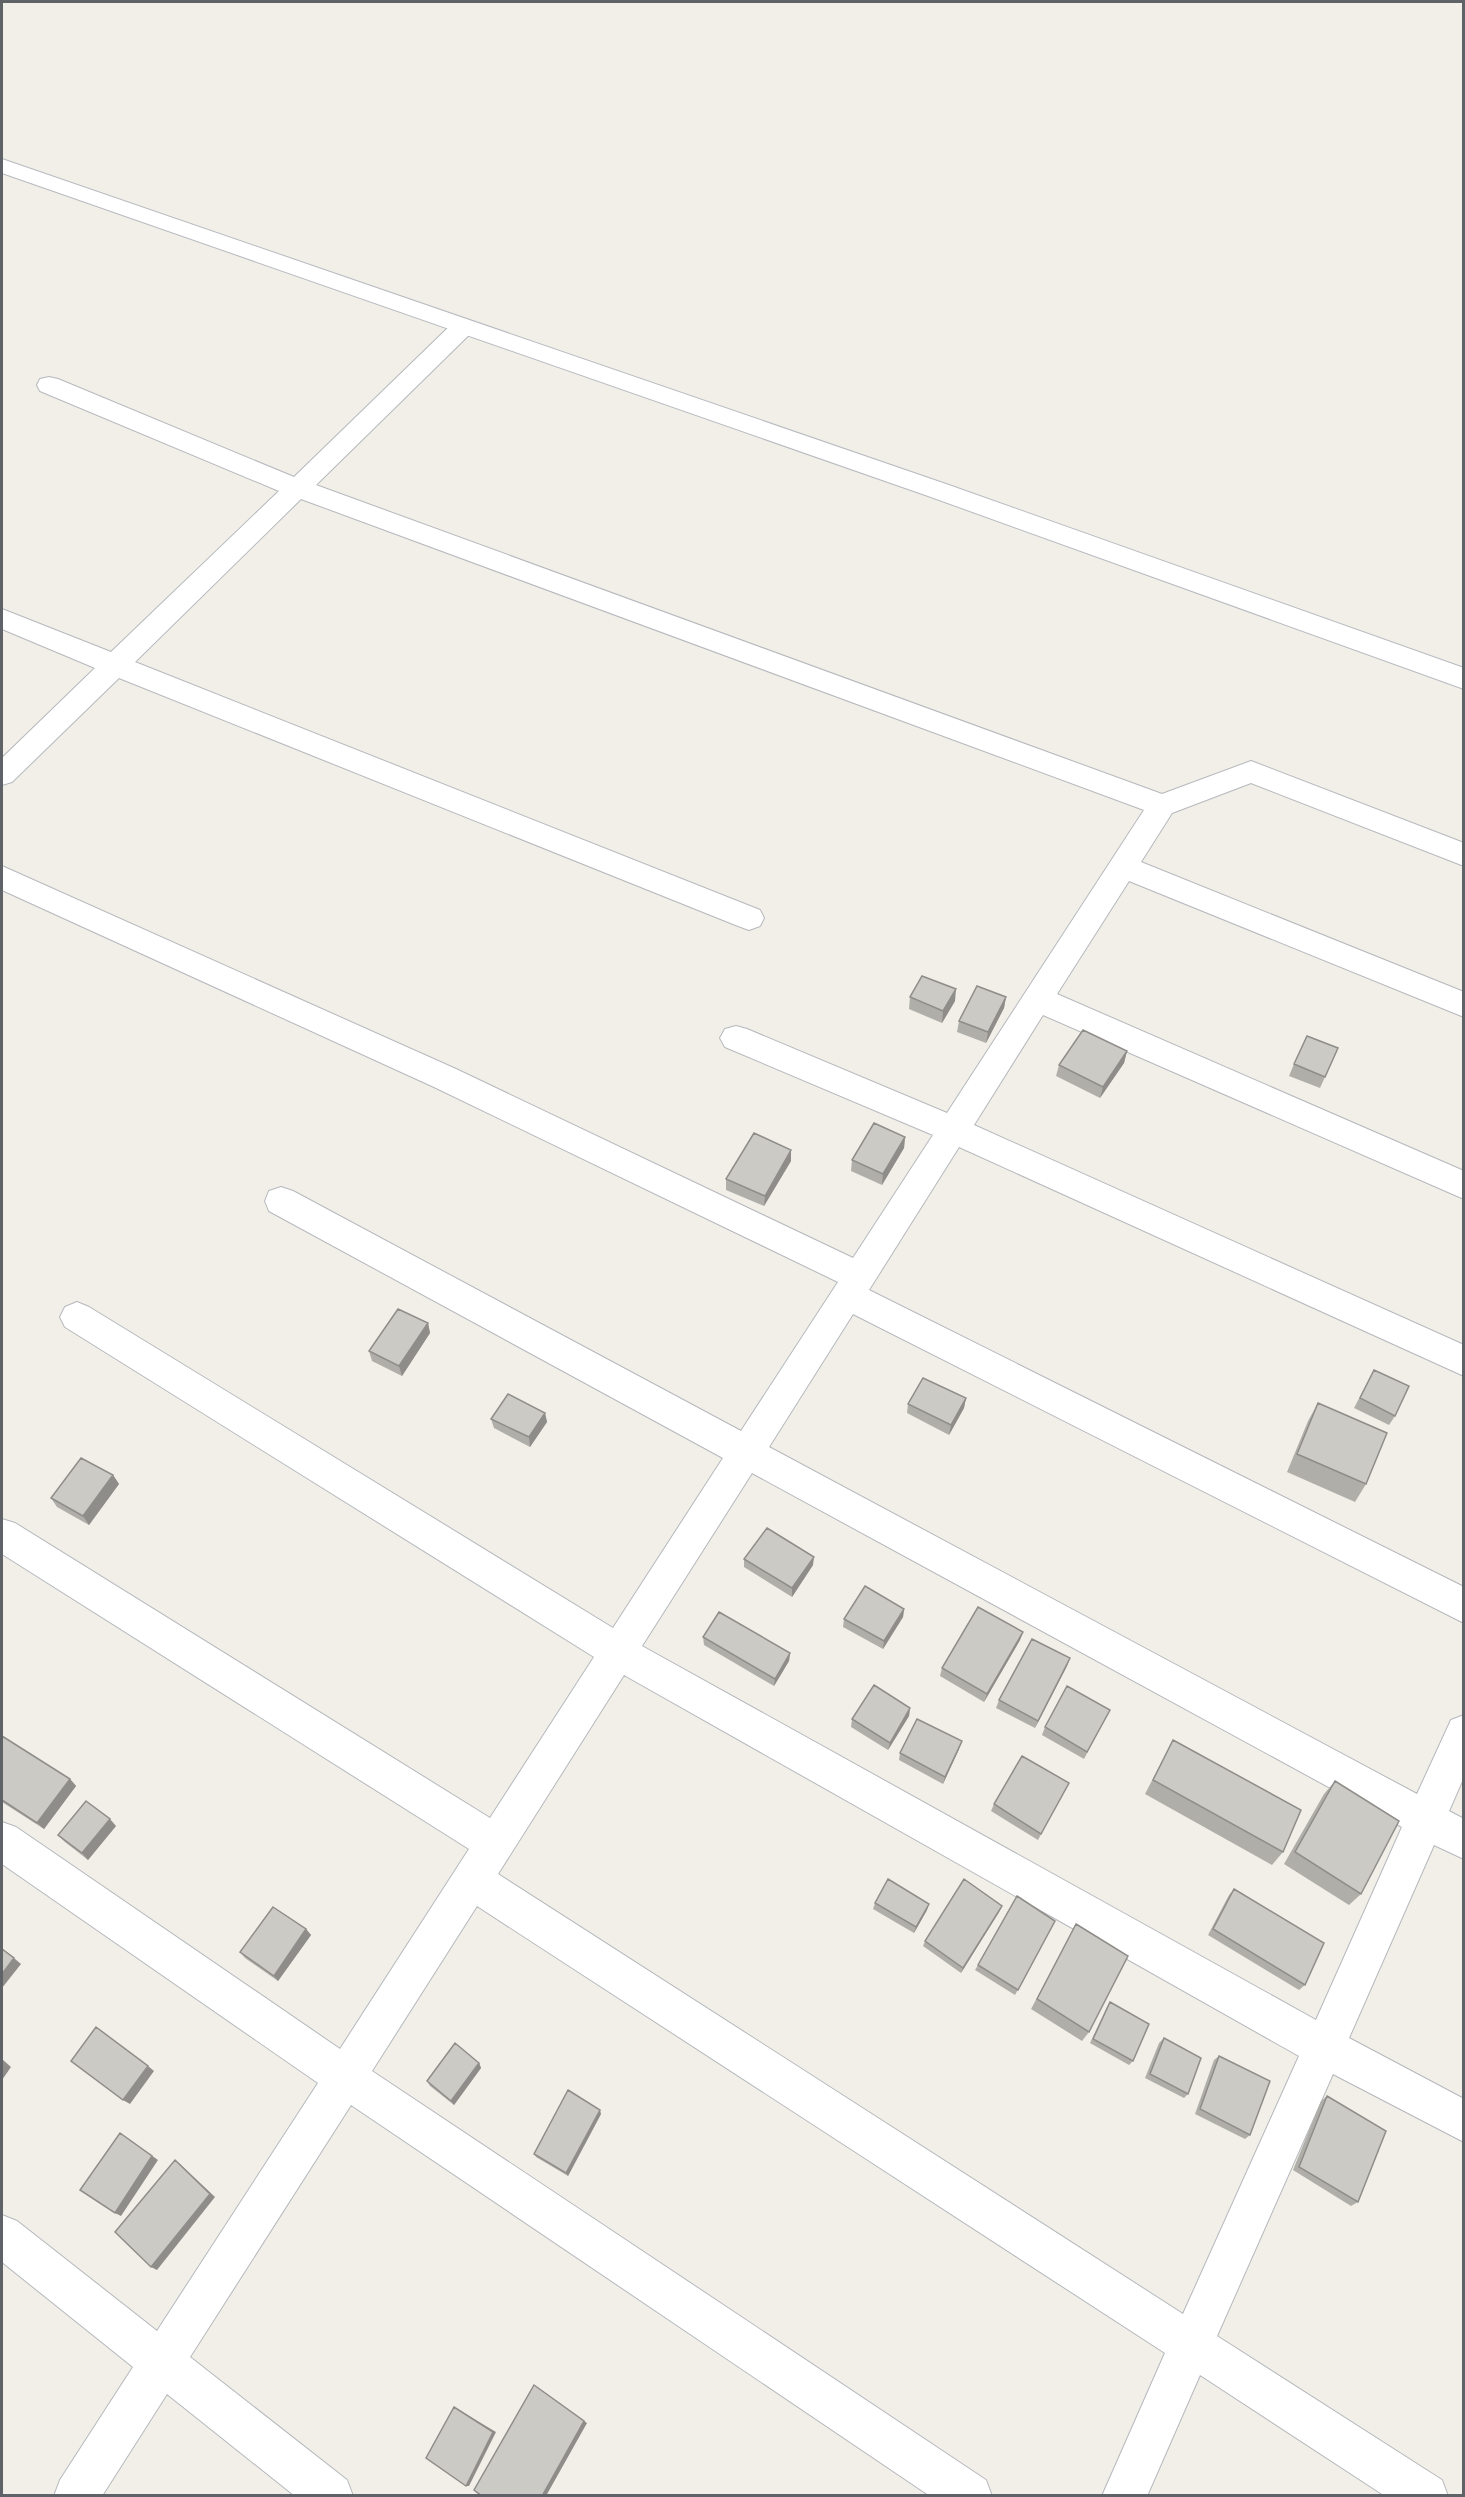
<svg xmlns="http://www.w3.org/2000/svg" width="1465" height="2497" viewBox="0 0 1465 2497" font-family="Overpass,sans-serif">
  <rect width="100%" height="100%" fill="#f1efe8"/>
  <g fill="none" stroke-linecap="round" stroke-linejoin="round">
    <defs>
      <path id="street" d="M463,319L472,322L475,327L472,332L316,485L1162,794L1251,761L1464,843V866L1251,783L1172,813L1141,862L1464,992V1017L1129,881L1057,994L1464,1171V1199L1043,1015L974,1125L1464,1345V1376L959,1147L869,1290L1464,1587V1623L853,1314L769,1447L1417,1794L1451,1720L1464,1715V1777L1449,1811L1464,1819V1859L1434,1845L1349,2038L1464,2099V2142L1333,2074L1217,2336L1442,2480L1448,2496H1385L1200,2375L1147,2496H1102L1165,2353L477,1906L372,2071L986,2480L992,2496H930L351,2105L190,2357L347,2480L353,2496H295L167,2394L102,2496H54L60,2480L133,2367L2,2262V2215L17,2221L157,2331L318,2083L2,1864V1822L16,1827L340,2049L469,1849L2,1554V1519L15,1523L490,1818L594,1657L65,1327L60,1317L65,1307L77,1302L89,1307L613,1628L723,1458L269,1211L265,1201L269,1191L281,1187L293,1191L741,1431L838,1282L434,1087L2,890V866L456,1069L853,1258L933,1135L725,1047L720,1038L725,1029L736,1026L747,1029L947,1113L1144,810L301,499L135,662L760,910L764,918L760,926L749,930L738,926L119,678L12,782L2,785V758L95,668L2,629V609L111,652L279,491L40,391L37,385L40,379L49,377L58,379L294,477L454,322ZM752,1473L1402,1827L1316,2020L642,1646ZM624,1675L1299,2056L1183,2314L498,1874Z"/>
      <path id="secondary" d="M2,159L946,484L1464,668V689L928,496L2,173Z"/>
    </defs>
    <use href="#street" stroke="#b5b8bc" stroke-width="2"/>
    <use href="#secondary" stroke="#b6babf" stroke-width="2"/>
    <use href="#street" fill="#fff" fill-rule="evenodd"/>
    <use href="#secondary" fill="#fff" fill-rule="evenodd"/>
  </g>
  <path fill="#afaea9" d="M910,997L955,1001L942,1023L909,1009Z
    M1006,997L1004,1008L986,1043L957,1032L959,1021Z
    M1338,1048L1320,1088L1289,1076L1294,1064Z
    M1127,1051L1124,1063L1100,1098L1056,1076L1059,1065Z
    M905,1137L904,1148L882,1185L851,1171L852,1160Z
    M791,1150V1161L764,1206L726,1190V1179Z
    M428,1323L430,1333L402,1376L372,1361L369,1351Z
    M1374,1370L1395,1416L1389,1425L1354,1408Z
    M966,1398L964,1408L949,1435L907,1413L908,1404Z
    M1318,1403L1366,1484L1355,1502L1287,1472L1308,1421Z
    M545,1413L547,1422L530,1447L494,1428L491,1419Z
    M113,1475L119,1484L89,1525L57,1507L51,1498Z
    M744,1559L813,1565L792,1597L744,1567Z
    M904,1609L903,1617L883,1649L843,1627L844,1619Z
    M1023,1632L1020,1640L984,1702L940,1676L942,1668Z
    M703,1637L790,1653L789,1661L774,1686L704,1645Z
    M1067,1666L1035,1728L996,1708L999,1700Z
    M910,1708L909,1716L888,1750L851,1727L852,1719Z
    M1110,1710L1084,1759L1042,1735L1045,1727Z
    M2,1736L70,1779L76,1786L44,1829L2,1802Z
    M1173,1740L1283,1852L1272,1865L1145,1794Z
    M959,1749L943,1784L899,1760L900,1753Z
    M1335,1781L1361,1894L1349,1905L1284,1864L1324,1794Z
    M1069,1783L1038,1840L991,1811L994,1804Z
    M116,1826L88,1860L65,1842L58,1835Z
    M1234,1889L1305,1985L1299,1990L1208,1935L1229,1895Z
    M875,1903L927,1910L914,1933L873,1909Z
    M999,1912L961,1973L923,1946L925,1941Z
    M1055,1921L1015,1995L975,1970L978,1965Z
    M1076,1924L1089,2032L1082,2041L1031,2009Z
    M306,1929L311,1935L278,1981L245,1958L240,1952Z
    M1110,2002L1133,2061L1129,2065L1090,2043L1107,2007Z
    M1164,2038L1188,2094L1184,2098L1145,2078L1159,2043Z
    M1219,2056L1250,2135L1245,2139L1195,2114L1214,2060Z
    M479,2063L481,2068L454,2105L430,2086L427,2081Z
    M1327,2096L1358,2202L1351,2206L1293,2170L1321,2101Z
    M601,2114L568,2176L536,2157L534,2154Z"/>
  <path fill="#8f8d8a" d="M956,989L955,1001L942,1023L943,1011Z
    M1006,997L1004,1008L986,1043L988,1032Z
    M1127,1051L1124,1063L1100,1098L1103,1087Z
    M905,1137L904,1148L882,1185L883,1174Z
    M791,1150V1161L764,1206L765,1196Z
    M428,1323L430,1333L402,1376L399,1366Z
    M966,1398L964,1408L949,1435L951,1425Z
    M545,1413L547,1422L530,1447L529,1437Z
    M113,1475L119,1484L89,1525L83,1516Z
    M814,1557L813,1565L792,1597V1588Z
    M904,1609L903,1617L883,1649L884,1641Z
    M1023,1632L1020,1640L984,1702L987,1694Z
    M790,1653L789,1661L774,1686L775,1679Z
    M1070,1658L1067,1666L1035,1728L1038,1721Z
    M910,1708L909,1716L888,1750L890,1743Z
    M962,1741L959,1749L943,1784L945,1777Z
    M70,1779L76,1786L44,1829L37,1823Z
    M110,1819L116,1826L88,1860L82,1853Z
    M929,1904L927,1910L914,1933L916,1927Z
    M1002,1906L999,1912L961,1973L963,1968Z
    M306,1929L311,1935L278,1981L274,1976Z
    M2,1948L21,1964L2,1988Z
    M2,2059L11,2067L2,2080Z
    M479,2063L481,2068L454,2105L451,2101Z
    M148,2066L154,2071L130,2104L123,2100Z
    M600,2110L601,2114L568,2176L566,2173Z
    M120,2133L158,2160L121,2216L115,2213Z
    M175,2160L180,2164L215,2197L157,2270L151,2267Z
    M538,2388L587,2423L546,2496H542Z
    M454,2407L496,2432L469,2486H466Z"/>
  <path fill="#cccac5" stroke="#8f8d8a" stroke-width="1.5" d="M922,976L956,989L943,1011L910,997Z
    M977,986L1006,997L988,1032L959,1021Z
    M1083,1030L1127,1051L1103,1087L1059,1065Z
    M1307,1036L1338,1048L1325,1077L1294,1064Z
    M874,1123L905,1137L883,1174L852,1160Z
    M754,1133L791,1150L765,1196L726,1179Z
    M398,1309L428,1323L399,1366L369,1351Z
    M1374,1370L1409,1386L1395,1416L1360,1398Z
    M923,1378L966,1398L951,1425L908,1404Z
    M508,1394L545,1413L529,1437L491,1419Z
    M1318,1403L1387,1433L1366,1484L1297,1454Z
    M81,1458L113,1475L83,1516L51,1498Z
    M767,1528L814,1557L792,1588L744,1559Z
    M865,1586L904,1609L884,1641L844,1619Z
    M978,1607L1023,1632L987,1694L942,1668Z
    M719,1612L790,1653L775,1679L703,1637Z
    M1032,1639L1070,1658L1038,1721L999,1700Z
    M874,1685L910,1708L890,1743L852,1719Z
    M1067,1686L1110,1710L1087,1752L1045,1727Z
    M917,1719L962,1741L945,1777L900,1753Z
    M2,1736L70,1779L37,1823L2,1800Z
    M1173,1740L1301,1810L1283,1852L1153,1780Z
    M1022,1756L1069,1783L1041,1834L994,1804Z
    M1335,1781L1399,1821L1361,1894L1295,1852Z
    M86,1801L110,1819L82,1853L58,1835Z
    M888,1879L929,1904L916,1927L875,1903Z
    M964,1879L1002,1906L963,1968L925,1941Z
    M1234,1889L1324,1943L1305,1985L1213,1929Z
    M1017,1896L1055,1921L1018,1990L978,1965Z
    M273,1907L306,1929L274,1976L240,1952Z
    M1076,1924L1128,1956L1089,2032L1037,1999Z
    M2,1949L14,1958L2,1974Z
    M1110,2002L1149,2024L1133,2061L1093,2039Z
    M96,2027L148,2066L123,2100L71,2061Z
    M1164,2038L1201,2058L1188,2094L1150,2074Z
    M455,2043L479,2063L451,2101L427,2081Z
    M1219,2056L1270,2081L1250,2135L1200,2109Z
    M568,2090L600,2110L566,2173L534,2154Z
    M1327,2096L1386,2131L1358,2202L1299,2167Z
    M120,2133L152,2156L115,2213L80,2190Z
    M175,2160L210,2194L151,2267L115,2232Z
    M534,2385L584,2421L542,2496H482L474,2490Z
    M454,2407L493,2432L466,2486L426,2458Z"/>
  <rect width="1465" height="2497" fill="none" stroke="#5f6368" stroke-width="6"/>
</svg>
